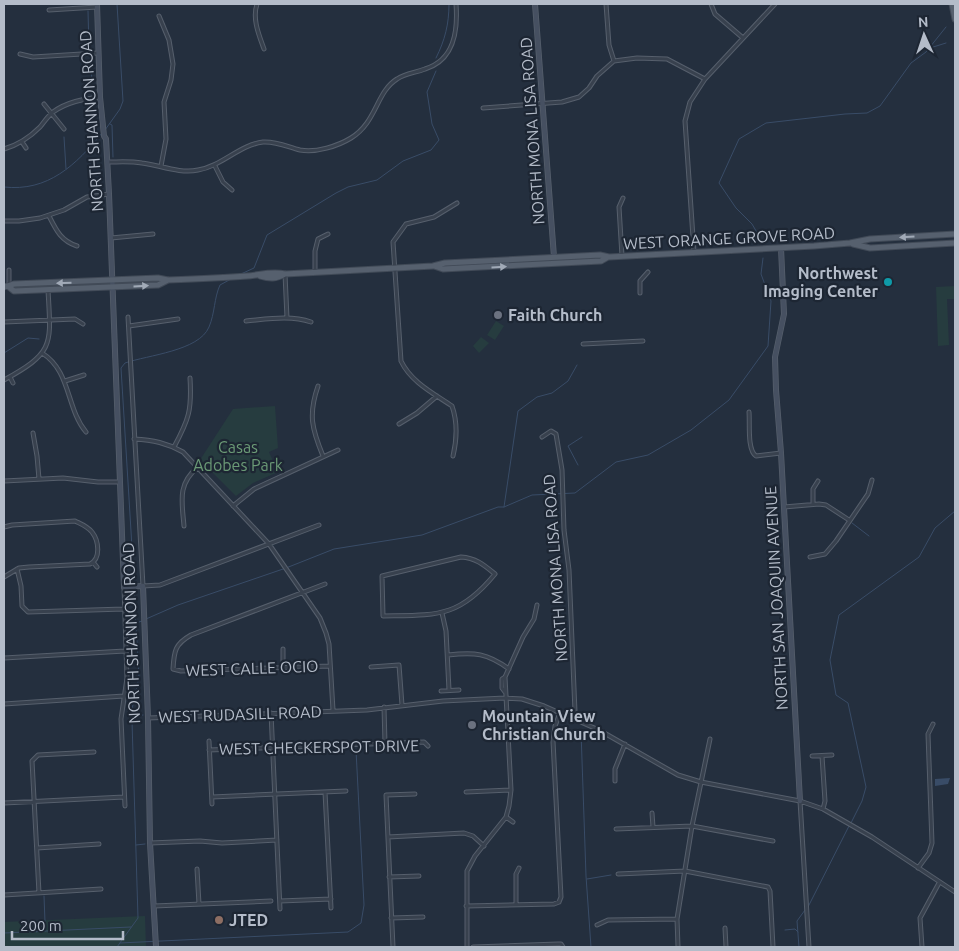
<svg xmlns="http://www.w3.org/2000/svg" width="959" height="951" viewBox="0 0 959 951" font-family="Ubuntu,sans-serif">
  <rect width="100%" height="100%" fill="#242f3e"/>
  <path fill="#263c3f" d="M955,286V299H947L949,345L938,346L936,287Z
    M496,321L504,326L495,340L487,335Z
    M481,337L489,343L479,353L473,346Z
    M275,406L278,448L269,452L278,472L253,483L236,496L200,460L233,409Z
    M145,916L146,947H4V922Z"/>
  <path fill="#394c67" d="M950,778L948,784L935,786V779Z"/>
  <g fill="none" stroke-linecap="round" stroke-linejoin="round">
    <path stroke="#394c67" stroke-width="1" d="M88,4V5
      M88,11L89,48
      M930,48L946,43
      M90,58L93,91
      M436,58C445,40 449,24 449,4
      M110,124L112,125L113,157
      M105,130L120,109L123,101L117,4
      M64,137L66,169
      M92,144L94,105
      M4,187C48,192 76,165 102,133
      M762,241L752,224L736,208L719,183L739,139L766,123L845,114L867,113L880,106L911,63L926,52L946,27
      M241,274L254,268L267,235L336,193L348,187L377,180L403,161L431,150L439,140L432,124L427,92L436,71
      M4,353L28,338L39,339
      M578,465L568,446L582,437
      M504,507L518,411L537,397L552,393L568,381L577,365
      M852,523L869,536
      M134,580L121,368L125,363C148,355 199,351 209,327C215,313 214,298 220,285L231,279
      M146,619L178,605L286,568L334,549L422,535L498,507H504L532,495L575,493L616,462L648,455L691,430L729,400L768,346L771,301L761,274L763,258
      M136,623L142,621
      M132,715H143
      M581,731L586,876L591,947
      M851,823L862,801L866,787L848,703L836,695L830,660L839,615L919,557L935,528L955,511
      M136,845L145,844
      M587,879L611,875
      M808,907L849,826
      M785,930L795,929L798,932
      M37,932L45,922L44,896
      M4,933L131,927
      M120,943L348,932L361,923L364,905L356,750
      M117,947L138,918L132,721V709L139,677L134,593
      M799,947L797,921L805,910"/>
    <defs>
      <path id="street" d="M257,4C252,19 259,35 264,49
        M606,4L609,45L614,61
        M711,4L715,14L743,38
        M49,10L97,7
        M159,16L169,40L173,64L171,80L164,102L166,139L161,166
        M20,54L33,57L98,53
        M44,104L64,129
        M483,108L562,102L579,97L589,88L597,76L614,61L637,58L667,59L705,79
        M22,142L26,148
        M4,149C18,145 29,138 40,127C44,122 48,116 53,112C67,102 83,99 100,97
        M108,162C119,162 130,161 142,163C159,165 180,174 198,170C222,166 239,145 263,142C276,141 288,147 300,150C316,153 338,146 351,138C377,122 376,92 397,79C406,73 415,73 425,69C455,60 458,30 456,4
        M215,166L223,182L232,190
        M49,216C56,230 61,241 77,246
        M4,221H19L40,218L64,210L87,197L109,194
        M111,238L153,234
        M694,252L685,121L690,102L705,79L775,4
        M622,256L619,207L623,198
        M9,270V286
        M315,272V251L318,239L328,234
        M285,274L287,318
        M640,293V281L648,272
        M128,317L143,586L160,585L319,525
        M246,321C268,319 291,315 311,322
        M4,322L75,319L83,324
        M129,326L178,319
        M583,344L643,341
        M42,353C71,371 66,408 86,432
        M10,377L13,383
        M4,380C55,352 51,345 48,290
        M65,381L84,375
        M318,386C308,415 312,429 323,456
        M749,412C750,423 747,450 756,456L781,453
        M399,424L417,413L437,396
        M33,433L37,456L39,479
        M542,437L551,431L556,434L562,470L564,530L569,570L575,712L573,718
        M134,439C153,440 167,443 183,452L269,544L320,618L326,633L329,644L333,710
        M174,447C189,419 192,410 190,378
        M453,456C457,439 458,423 452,406C433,393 411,382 401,361L393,242L406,224L434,217L457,203
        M4,481L63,478L98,482H119
        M813,504V489L818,481
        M233,506L254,489L338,450
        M784,507L819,504L826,505L849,520
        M184,526C182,502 177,484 198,467
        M4,527L12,525L75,521C81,524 87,526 92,532C99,541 101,559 90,564L29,567L19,568L4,577
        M461,557C476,558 484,565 495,574C459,618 437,615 383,616L382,576Z
        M810,557L825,554L836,541L868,494L872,480
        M93,562L97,567
        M17,569L21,586L22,606L28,612L124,609
        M325,584L191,635C175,644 174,651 173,669L181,671L330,666
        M124,587L127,678L121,719L125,806
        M442,613L446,631L449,690
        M283,649V667
        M448,655C475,652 487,653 509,669
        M4,658L125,651
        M371,667L399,665L402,705
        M441,691L459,690
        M505,692L502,688V679L505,677L523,637L534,619L537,605
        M4,704L124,696
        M384,707L385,744
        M271,713L280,909
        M148,718L367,710L443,701L505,698L522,699L544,706L599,730L678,775L701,782L800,801L823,809L872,837L955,892
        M209,741L212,804
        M209,750L424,742L428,746
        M812,756L832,755
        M822,756L825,801L823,809
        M615,781V769L625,744
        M325,792L331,908
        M466,792L511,790
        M212,797L346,791
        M800,801L809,947
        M4,803L124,797
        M652,813L653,827
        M506,817L513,822
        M616,829L692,826L773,841
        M388,837L464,833L473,836L484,846
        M150,843L200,841L222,843L277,840
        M37,848L99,844
        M918,868L929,853L932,843L928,734L933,724
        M197,869L199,904
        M618,874L685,871L768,887
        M389,877L419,876
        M768,887L770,891L773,947
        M39,893L32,761L38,755L94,752
        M4,895L101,889
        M280,901L331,899
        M559,902L561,897L553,741L555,726L560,713
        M516,905V874L519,868
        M154,906L271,901
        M466,906L554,904L559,902
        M391,918L423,917
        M597,925L608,920L677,919
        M725,928L726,947
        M393,947L386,795L415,794
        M467,947V871L475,856L506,817L509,806L511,790L505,677
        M473,947L558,944H561L563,947
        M678,947L677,919L692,826L710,739
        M922,947L920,918L939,883"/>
      <path id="secondary" d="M97,4L100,97L104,136L106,139L109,194L124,587L143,586L148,718L150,843L156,947
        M535,4L554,257
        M781,248L784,314L775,357L776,390L781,453L800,801"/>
      <path id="primary" d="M952,4L955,19
        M853,244L870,248L955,243
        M434,266L443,269L601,261L608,257
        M260,276C270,279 276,279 285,274
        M4,287L14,284L158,278L168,280C195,279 221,278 247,276C260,275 272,271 285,274L433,266L445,263L600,255L609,257L814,246L850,243L870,239L955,234
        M9,287L14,291L158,285L168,280"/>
    </defs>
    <use href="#street" stroke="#565f6c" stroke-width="5"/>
    <use href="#secondary" stroke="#565f6c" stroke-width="6"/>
    <use href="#primary" stroke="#414a57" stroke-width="7"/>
    <use href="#street" stroke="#38414e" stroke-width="3"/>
    <use href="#secondary" stroke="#465061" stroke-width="4.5"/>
    <use href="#primary" stroke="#56606e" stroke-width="5"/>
  </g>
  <defs><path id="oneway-solid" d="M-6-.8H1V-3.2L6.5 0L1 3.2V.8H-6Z" transform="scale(1.25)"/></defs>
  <g fill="#a1aab7">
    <use href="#oneway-solid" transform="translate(907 237) rotate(176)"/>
    <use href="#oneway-solid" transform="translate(499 267) rotate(-3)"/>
    <use href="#oneway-solid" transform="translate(64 283) rotate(178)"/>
    <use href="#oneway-solid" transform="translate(141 286) rotate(-3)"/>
  </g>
  <circle fill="#0f9aa8" stroke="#1d2633" stroke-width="2" cx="888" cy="282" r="5"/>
  <g fill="#6b7280" stroke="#1d2633" stroke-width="2">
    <circle cx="498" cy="315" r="5"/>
    <circle cx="472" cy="725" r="5"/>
  </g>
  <circle fill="#8d6e63" stroke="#1d2633" stroke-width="2" cx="219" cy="920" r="5"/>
  <g text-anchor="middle" stroke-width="4.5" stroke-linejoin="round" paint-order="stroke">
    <g font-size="16" fill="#b4bcc9" stroke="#1d2633">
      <text transform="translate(91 121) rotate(-94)" y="6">NORTH SHANNON ROAD</text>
      <text transform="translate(532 131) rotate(-94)" y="6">NORTH MONA LISA ROAD</text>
      <text transform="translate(729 238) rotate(-3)" y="6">WEST ORANGE GROVE ROAD</text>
      <text transform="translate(555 568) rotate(-94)" y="6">NORTH MONA LISA ROAD</text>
      <text transform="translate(776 598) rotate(-93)" y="6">NORTH SAN JOAQUIN AVENUE</text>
      <text transform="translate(131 633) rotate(-92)" y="6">NORTH SHANNON ROAD</text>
      <text transform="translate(252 668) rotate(-2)" y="6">WEST CALLE OCIO</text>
      <text transform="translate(240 714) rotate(-2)" y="6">WEST RUDASILL ROAD</text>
      <text transform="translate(319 747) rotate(-1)" y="6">WEST CHECKERSPOT DRIVE</text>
    </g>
    <g font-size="16" font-weight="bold" fill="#b4bcc9" stroke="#1d2633" text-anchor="start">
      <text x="878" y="279" text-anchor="end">Northwest<tspan x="878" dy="18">Imaging Center</tspan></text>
      <text x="508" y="321">Faith Church</text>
      <text x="482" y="722">Mountain View<tspan x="482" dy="18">Christian Church</tspan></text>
      <text x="229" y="926">JTED</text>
    </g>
    <g font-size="16" fill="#6b9a76" stroke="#1d2633">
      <text x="238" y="453">Casas<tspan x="238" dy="18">Adobes Park</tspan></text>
    </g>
  </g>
  <rect width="959" height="951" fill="none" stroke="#b4bcc9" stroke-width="10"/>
  <g transform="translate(924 35) rotate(357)" stroke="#1d2633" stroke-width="4" paint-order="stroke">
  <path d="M0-4L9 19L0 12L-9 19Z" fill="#b4bcc9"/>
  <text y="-8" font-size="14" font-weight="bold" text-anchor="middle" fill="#b4bcc9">N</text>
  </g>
  <path d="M12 931v8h111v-8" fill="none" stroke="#b4bcc9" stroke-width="2.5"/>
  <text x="20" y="931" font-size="15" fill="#b4bcc9" stroke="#1d2633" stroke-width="4" paint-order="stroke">200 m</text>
</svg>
